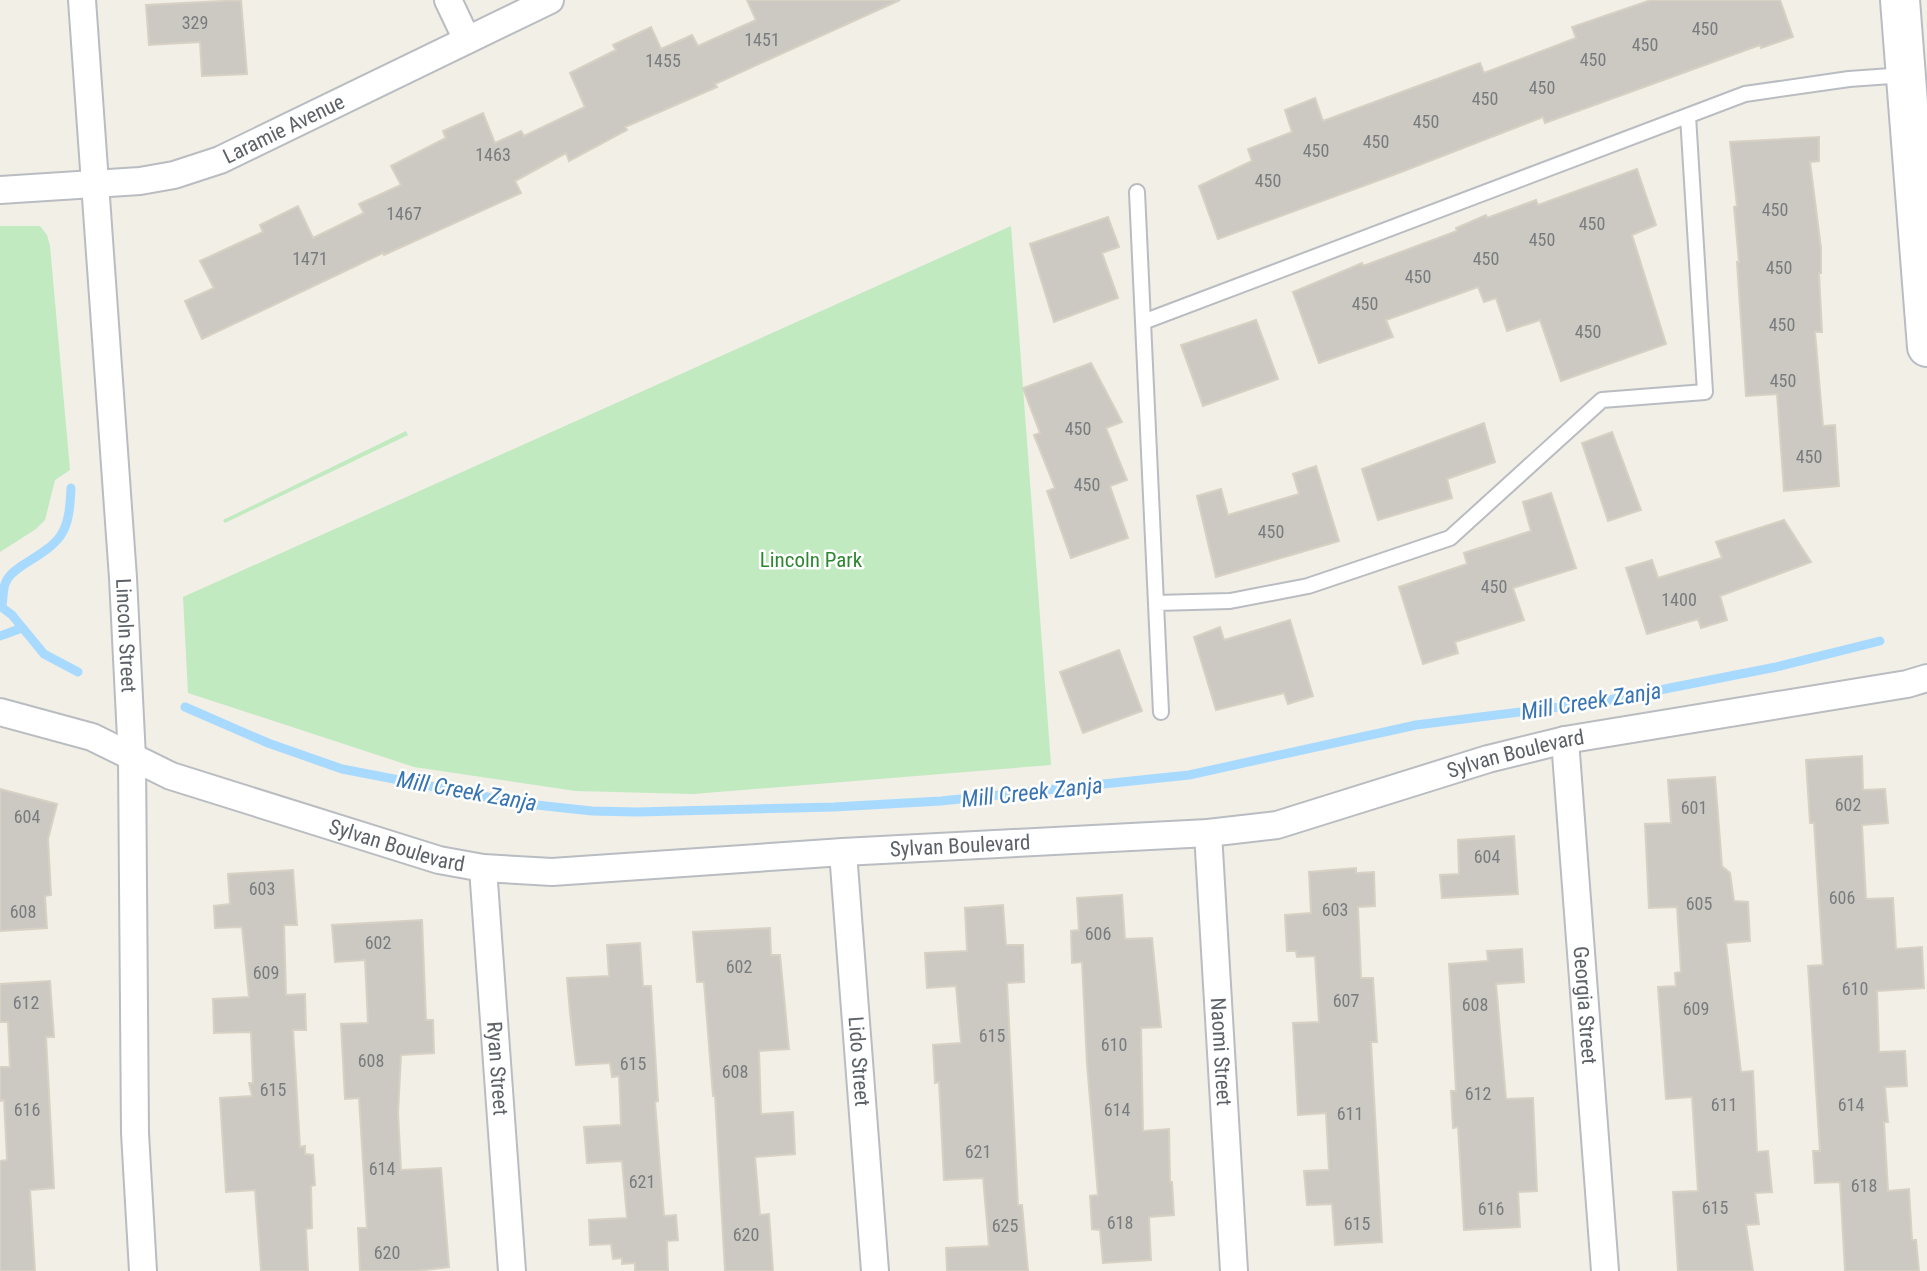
<svg xmlns="http://www.w3.org/2000/svg" width="1927" height="1271" viewBox="0 0 1927 1271" font-family="'Roboto Condensed',sans-serif">
  <rect width="100%" height="100%" fill="#f1efe6"/>
  <path fill="#c1eac1" d="M0,226H40L47,235L50,246L70,470L55,480L45,520L36,529L0,552Z
    M1011,226L1051,765L693,794L576,791L414,767L188,693L183,597Z
    M406,431L408,435L225,523L223,520Z"/>
  <g fill="none" stroke-linecap="round" stroke-linejoin="round">
    <path stroke="#a8daff" stroke-width="9" d="M0,606L12,615L44,654L78,672
      M2,606C3,599 3,590 5,584C8,575 16,570 23,565C62,541 69,535 71,488
      M0,636L22,628
      M185,707L268,743L342,769L518,803L592,811L637,812L834,807L941,801L1189,775L1416,725L1599,702L1776,667L1880,641"/>
  </g>
  <path fill="#ccc9c3" stroke="#d7d1c4" stroke-width="2" d="M241,0L247,74L202,76L200,42L149,45L146,5Z
    M747,0H900L715,84L717,87L625,127L627,130L569,161L566,153L515,181L521,193L384,255L383,253L202,339L185,301L214,288L200,261L263,232L260,225L298,206L313,238L364,213L359,204L401,185L391,166L446,138L443,131L483,113L495,143L521,131L524,136L585,107L570,73L616,50L613,45L651,27L661,49L692,35L698,46L756,20Z
    M1651,0H1780L1793,37L1761,48L1760,45L1545,123L1543,117L1396,174L1218,239L1199,186L1252,161L1248,149L1292,132L1285,110L1315,98L1323,121L1480,63L1484,73L1576,38L1572,27Z
    M1819,137V161L1810,162L1821,248V273H1819L1822,332H1815L1823,426L1835,425L1839,486L1784,491L1777,394L1746,396L1737,262H1739L1734,207L1737,206L1730,142Z
    M1637,169L1656,225L1632,235L1666,344L1561,381L1540,320L1507,331L1496,298L1484,302L1478,287L1386,320L1393,337L1319,363L1293,292L1362,263L1363,266L1457,231L1456,228L1486,215L1487,218L1536,200L1538,205Z
    M1108,217L1119,247L1102,253L1118,298L1054,322L1030,244Z
    M1256,320L1278,379L1203,406L1181,345Z
    M1091,363L1122,422L1106,428L1127,480L1110,486L1128,538L1071,558L1047,491L1055,488L1034,435L1040,433L1023,388Z
    M1484,423L1495,462L1447,479L1452,498L1378,520L1362,469Z
    M1612,432L1641,510L1608,521L1582,443Z
    M1316,466L1339,541L1216,577L1197,496L1221,489L1228,515L1299,494L1293,474Z
    M1551,493L1576,568L1513,588L1524,620L1455,642L1458,653L1423,664L1399,587L1467,564L1464,553L1531,531L1523,502Z
    M1784,520L1811,562L1720,596L1727,620L1701,628L1698,619L1647,634L1626,568L1652,560L1658,578L1722,558L1716,542Z
    M1290,620L1313,696L1288,704L1284,693L1216,710L1194,637L1220,627L1224,640Z
    M1119,650L1142,711L1083,733L1060,672Z
    M1862,756L1863,790L1885,789L1888,823L1862,825L1866,899L1893,898L1896,949L1922,947L1924,988L1877,991L1879,1052L1905,1051L1907,1086L1885,1087L1888,1122H1884L1888,1191L1909,1189L1912,1240H1916L1919,1271H1845L1840,1182L1815,1183L1813,1151H1820L1808,966L1823,965L1814,823H1810L1806,760Z
    M1715,777L1722,866L1730,873L1734,901L1748,902L1750,941L1726,943L1741,1072L1753,1071L1757,1152L1768,1151L1772,1192L1755,1193L1759,1224L1746,1225L1753,1271H1678L1673,1192L1698,1191L1692,1097L1666,1099L1658,987L1676,986L1675,973L1681,972L1677,907L1649,908L1645,824L1671,823L1668,780Z
    M0,789L57,804L48,839L51,895L45,896L47,928L0,931Z
    M1514,836L1518,894L1442,898L1440,875L1459,874L1458,840Z
    M1356,868V873L1374,872L1375,906L1358,907L1361,978H1373L1377,1042H1371L1382,1242L1335,1245L1332,1204L1307,1205L1304,1171L1329,1170L1326,1113L1298,1115L1293,1023L1319,1022L1315,956L1297,957L1296,951H1287L1285,915L1311,913L1309,872Z
    M293,870L297,925H284L286,995L305,994L306,1030H293L300,1147L305,1146V1154L313,1155L315,1185L311,1186L312,1228L306,1229L308,1271H261L255,1190L226,1192L220,1098L252,1096L249,1083H253L251,1032L214,1033L213,999L249,997L242,927L215,928L214,906L230,904L228,874Z
    M1122,895L1125,939L1152,938L1161,1027L1141,1028L1143,1131L1169,1129L1170,1182H1172L1174,1215L1149,1217L1151,1260L1103,1263L1100,1230L1092,1229L1090,1196L1098,1195L1087,1064L1082,962L1072,963L1071,931L1079,930L1077,898Z
    M1003,905L1006,945H1023L1024,982L1007,983L1018,1205H1022L1028,1271H947L946,1248L989,1246L983,1178L944,1180L939,1082L935,1083L933,1045L961,1043L956,986L927,988L925,953L967,951L965,908Z
    M422,920L426,1020H433L434,1053L401,1055L398,1113L401,1170L441,1168L449,1267L416,1271H360L358,1228H367L359,1098L345,1099L341,1024L368,1023L365,960L335,962L332,925Z
    M770,928L771,955H780L789,1049L759,1051L761,1114L793,1112L795,1154L755,1157L760,1215L769,1214L773,1271H725L715,1096H713L704,982H697L693,932Z
    M640,943L643,986H651L658,1101L655,1102L664,1216L676,1215L678,1240L667,1241L668,1271H635V1263L622,1264V1258L613,1259L611,1244L590,1245L589,1220L627,1218L622,1161L587,1163L584,1127L621,1125L619,1076L612,1077L610,1063L576,1065L570,1013L567,978L609,976L607,945Z
    M1522,949L1524,982L1496,984L1506,1099L1533,1098L1537,1191L1518,1192L1520,1227L1464,1230L1458,1127L1453,1128L1451,1091H1456L1449,964L1488,961L1487,951Z
    M50,981L54,1037H46L54,1188L30,1190L35,1271H0V1161L7,1160L4,1100L0,1101V1067H10L8,1022H0V984Z"/>
  <g fill="none" stroke-linecap="round" stroke-linejoin="round">
    <defs>
      <path id="lane" d="M1137,192L1143,322
        M1156,603L1230,601L1308,586L1450,538L1602,400L1705,392L1688,116
        M1161,712L1143,322L1745,94L1849,79L1905,75"/>
      <g id="street">
        <path id="s1" d="M82,0L123,578L132,758L135,1133L143,1271"/>
        <path d="M448,0L467,40"/>
        <path id="s2" d="M0,190L140,181L174,175L220,160L550,0"/>
        <path id="s3" d="M0,712L92,737L171,776L439,860L483,868L552,872L843,852L1208,833L1277,825L1488,759L1565,740L1907,684L1927,678"/>
        <path id="s4" d="M1565,740L1605,1271"/>
        <path id="s5" d="M1208,833L1234,1271"/>
        <path id="s6" d="M843,852L875,1271"/>
        <path id="s7" d="M483,868L512,1271"/>
      </g>
      <path id="secondary" d="M1900,0L1927,347"/>
    </defs>
    <use href="#lane" stroke="#b9bcc1" stroke-width="18"/>
    <use href="#street" stroke="#b9bcc1" stroke-width="30"/>
    <use href="#secondary" stroke="#b9bdc3" stroke-width="42"/>
    <use href="#lane" stroke="#fff" stroke-width="14"/>
    <use href="#street" stroke="#fff" stroke-width="26"/>
    <use href="#secondary" stroke="#fff" stroke-width="38"/>
  </g>
  <g text-anchor="middle" stroke-width="5" stroke-linejoin="round" paint-order="stroke">
    <g font-size="18" fill="#797c7f">
      <text x="195" y="29">329</text>
      <text x="1705" y="35">450</text>
      <text x="762" y="46">1451</text>
      <text x="1645" y="51">450</text>
      <text x="1593" y="66">450</text>
      <text x="663" y="67">1455</text>
      <text x="1542" y="94">450</text>
      <text x="1485" y="105">450</text>
      <text x="1426" y="128">450</text>
      <text x="1376" y="148">450</text>
      <text x="1316" y="157">450</text>
      <text x="493" y="161">1463</text>
      <text x="1268" y="187">450</text>
      <text x="1775" y="216">450</text>
      <text x="404" y="220">1467</text>
      <text x="1592" y="230">450</text>
      <text x="1542" y="246">450</text>
      <text x="310" y="265">1471</text>
      <text x="1486" y="265">450</text>
      <text x="1779" y="274">450</text>
      <text x="1418" y="283">450</text>
      <text x="1365" y="310">450</text>
      <text x="1782" y="331">450</text>
      <text x="1588" y="338">450</text>
      <text x="1783" y="387">450</text>
      <text x="1078" y="435">450</text>
      <text x="1809" y="463">450</text>
      <text x="1087" y="491">450</text>
      <text x="1271" y="538">450</text>
      <text x="1494" y="593">450</text>
      <text x="1679" y="606">1400</text>
      <text x="1848" y="811">602</text>
      <text x="1694" y="814">601</text>
      <text x="27" y="823">604</text>
      <text x="1487" y="863">604</text>
      <text x="262" y="895">603</text>
      <text x="1842" y="904">606</text>
      <text x="1699" y="910">605</text>
      <text x="1335" y="916">603</text>
      <text x="23" y="918">608</text>
      <text x="1098" y="940">606</text>
      <text x="378" y="949">602</text>
      <text x="739" y="973">602</text>
      <text x="266" y="979">609</text>
      <text x="1855" y="995">610</text>
      <text x="1346" y="1007">607</text>
      <text x="26" y="1009">612</text>
      <text x="1475" y="1011">608</text>
      <text x="1696" y="1015">609</text>
      <text x="992" y="1042">615</text>
      <text x="1114" y="1051">610</text>
      <text x="371" y="1067">608</text>
      <text x="633" y="1070">615</text>
      <text x="735" y="1078">608</text>
      <text x="273" y="1096">615</text>
      <text x="1478" y="1100">612</text>
      <text x="1724" y="1111">611</text>
      <text x="1851" y="1111">614</text>
      <text x="27" y="1116">616</text>
      <text x="1117" y="1116">614</text>
      <text x="1350" y="1120">611</text>
      <text x="978" y="1158">621</text>
      <text x="382" y="1175">614</text>
      <text x="642" y="1188">621</text>
      <text x="1864" y="1192">618</text>
      <text x="1715" y="1214">615</text>
      <text x="1491" y="1215">616</text>
      <text x="1120" y="1229">618</text>
      <text x="1357" y="1230">615</text>
      <text x="1005" y="1232">625</text>
      <text x="746" y="1241">620</text>
      <text x="387" y="1259">620</text>
    </g>
    <g font-size="21" fill="#5d6268" stroke="#fff">
      <text dy="7" stroke="none"><textPath href="#s2" startOffset="294">Laramie Avenue</textPath></text>
      <text dy="7" stroke="none"><textPath href="#s1" startOffset="637">Lincoln Street</textPath></text>
      <text dy="7" stroke="none"><textPath href="#s3" startOffset="1554">Sylvan Boulevard</textPath></text>
      <text dy="7" stroke="none"><textPath href="#s3" startOffset="420">Sylvan Boulevard</textPath></text>
      <text dy="7" stroke="none"><textPath href="#s3" startOffset="987">Sylvan Boulevard</textPath></text>
      <text dy="7" stroke="none"><textPath href="#s4" startOffset="266">Georgia Street</textPath></text>
      <text dy="7" stroke="none"><textPath href="#s5" startOffset="219">Naomi Street</textPath></text>
      <text dy="7" stroke="none"><textPath href="#s6" startOffset="210">Lido Street</textPath></text>
      <text dy="7" stroke="none"><textPath href="#s7" startOffset="201">Ryan Street</textPath></text>
    </g>
    <g font-size="21" fill="#2e8731" stroke="#fff">
      <text x="811" y="567">Lincoln Park</text>
    </g>
    <g font-size="23" font-style="italic" fill="#3874b2" stroke="#fff">
      <text transform="translate(1591 701) rotate(-9)" y="8">Mill Creek Zanja</text>
      <text transform="translate(467 791) rotate(10)" y="8">Mill Creek Zanja</text>
      <text transform="translate(1032 792) rotate(-6)" y="8">Mill Creek Zanja</text>
    </g>
  </g>
</svg>
